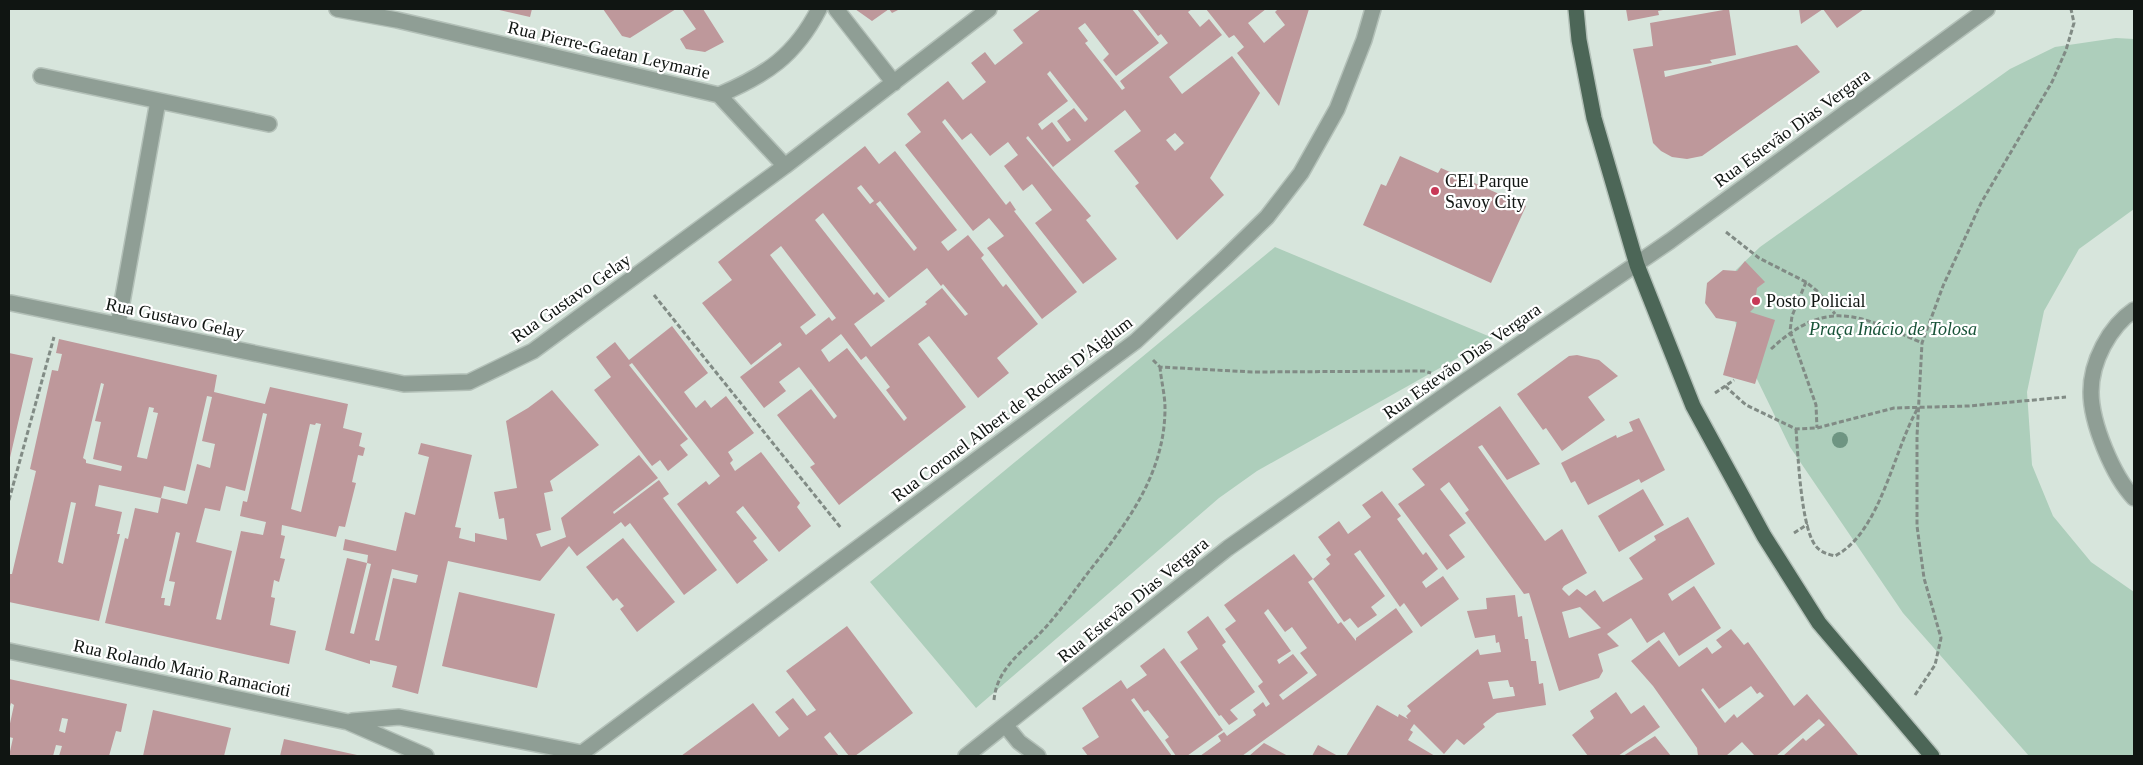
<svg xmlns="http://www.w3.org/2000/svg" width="2143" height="765" viewBox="0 0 2143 765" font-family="'Times New Roman',serif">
  <rect width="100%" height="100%" fill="#d7e5dc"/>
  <path fill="#adcebb" d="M2116,38L2134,39V209L2079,249L2044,311L2027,392L2032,465L2053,516L2091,562L2134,592V756H2029L1903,613L1790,447L1739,342L1729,285L1736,270L1760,247L2010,69L2055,47Z
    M1275,247L1493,338L1257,471L1219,498L976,708L870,582Z"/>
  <path fill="#be989b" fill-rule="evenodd" d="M495,9H532L530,17Z
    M603,9H676L630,38L622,36Z
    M682,9H703L724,42L705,52L686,49L680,39L696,29Z
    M855,9H900L892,13L889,9L872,21Z
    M1041,9H1132L1159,43L1116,76L1103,60L1109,54L1085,23L1078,28L1088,41L1085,43L1122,90L1125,88L1120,81L1168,43L1161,34L1158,36L1137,9H1192L1188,12L1200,27L1209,19L1222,35L1169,77L1182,94L1232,56L1260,93L1210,178L1224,195L1177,240L1135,186L1139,183L1114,151L1141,131L1125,110L1053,167L1028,136L1026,138L1091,216L1086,220L1117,259L1083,284L1035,223L1052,210L1032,184L1023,191L1004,166L1018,155L1008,142L990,156L971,133L962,140L945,119L942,122L1006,205L1010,201L1016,210L1014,211L1077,292L1042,319L987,248L1004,236L989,218L973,231L905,145L921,132L907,114L948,81L963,100L986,82L971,63L985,52L995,65L1023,43L1013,30ZM1050,71L1088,119L1085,122L1074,108L1057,121L1071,140L1067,142L1052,122L1042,130L1038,124L1068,101L1047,74ZM1175,133L1184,143L1175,151L1166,140Z
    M1206,9H1266L1248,23L1264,43L1285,25L1275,12L1278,9H1309L1279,106L1237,53L1244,47L1234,35L1229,38Z
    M1626,9H1663V10L1658,11L1659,15L1628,21Z
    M1729,9L1736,55L1710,60L1712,63L1664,71L1665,77L1797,45L1820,72L1702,156L1687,159L1672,157L1661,151L1653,143L1633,49L1653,46L1650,23Z
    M1799,9H1864L1837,28L1823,9L1801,24Z
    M865,146L879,164L895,151L957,230L941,242L948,251L968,235L984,255L981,258L1003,287L1006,284L1038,324L997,358L1009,373L978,398L929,336L918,344L966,407L839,505L810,467L815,464L777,415L811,389L834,419L837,416L799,367L779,382L786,391L764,408L740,377L782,345L780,342L751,365L702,303L732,280L718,262ZM861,185L874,201L870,204L857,188ZM880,201L917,248L914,251L876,204ZM823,213L889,298L927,268L941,286L943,284L968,314L965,316L942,288L925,302L927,304L871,347L854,324L885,301L877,292L874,295L815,220ZM781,246L836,318L832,321L829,317L806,335L800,327L816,315L770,255ZM841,334L861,360L866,356L890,387L886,390L907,418L904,421L847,348L829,362L821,350Z
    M1400,156L1438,173L1441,168L1526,206L1491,283L1363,225L1381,184L1386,186Z
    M1745,261L1765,282L1757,288L1754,308L1750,312L1775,320L1755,384L1723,375L1737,322L1716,318L1705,303L1707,283L1723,270L1737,271Z
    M672,326L708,373L684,392L696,408L705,400L711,408L726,396L754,433L728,452L733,460L730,463L735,471L761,452L800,503L797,507L811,526L779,552L743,506L736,512L757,538L753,541L768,560L737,584L677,504L706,481L709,485L720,476L632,363L629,365L688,439L680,445L688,455L668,471L660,460L652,466L594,390L611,377L596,357L615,342L629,360Z
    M59,339L217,375L214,392L265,404L270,387L348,404L343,428L362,433L359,446L365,448L363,456L358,455L352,482L356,483L345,527L339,526L336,537L282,525L281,535L285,536L280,558L285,559L279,582L274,580L271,597L275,598L270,625L296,631L289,664L105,623L125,538L128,539L135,508L158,513L161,498L187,504L197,464L210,468L215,444L202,441L212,397L207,396L185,491L164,486L161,498L99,485L95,506L122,512L117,534H120L99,621L9,602V574H12L36,471L30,469L52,370L58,371L62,354L56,353ZM101,383L104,384L95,421L101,422L93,459L122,466L121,471L86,463V460L83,458ZM149,407L154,408L153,412L158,413L147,459L137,457ZM263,413L267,414L247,502L243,501L240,516L266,522L263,535L241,531L221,620L216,619L232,551L196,542L205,508L220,511L226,486L245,491ZM316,423L321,424L301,512L291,509L310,424L315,425ZM71,502L76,503L63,564L58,562ZM176,532L180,533L169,581L175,582L170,606L164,605L165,598H161Z
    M9,353L33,358L9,462Z
    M1577,355L1599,360L1618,376L1588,397L1605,420L1562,451L1546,428L1543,430L1517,394L1569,356Z
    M552,390L599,445L550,481L553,491L544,493L551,530L536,534L541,547L566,537L561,518L639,455L658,478L613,512L614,514L659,480L669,494L663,498L717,570L684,595L630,523L625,527L621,522L577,556L569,546L540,581L448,561L418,694L392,687L397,666L370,660V664L325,650L347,558L367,563L350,633L354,634L371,564L367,563L368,555L343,550L345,539L396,551L405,512L415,515L429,457L418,454L421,443L472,455L455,527L461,528L459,538L475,542V533L507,540L504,518L499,519L494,492L517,488L506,421L528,408ZM392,569L418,575L416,583L393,578L379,641L375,640Z
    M1500,406L1540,464L1507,480L1482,445L1478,447L1545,541L1562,529L1587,573L1564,586L1562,589L1569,596L1577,589L1586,596L1595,590L1603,602L1643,579L1629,558L1656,540L1654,536L1688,517L1715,564L1668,594L1672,601L1694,586L1721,628L1679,656L1664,632L1647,643L1631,618L1607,634L1619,646L1598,654L1603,671L1599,678L1559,691L1529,593L1524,594L1465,513L1469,510L1449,482L1440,489L1466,523L1449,535L1465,557L1447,570L1398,504L1425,485L1412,469ZM1580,607L1601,628L1569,638L1562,612Z
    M1639,418L1665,470L1641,483L1639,479L1588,505L1575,481L1571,483L1561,463L1616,435L1617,438L1633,431L1629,422Z
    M1643,489L1664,525L1619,552L1598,516Z
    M1382,491L1401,516L1397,519L1423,555L1426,552L1438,569L1422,582L1426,588L1443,576L1459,599L1421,627L1404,603L1400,607L1360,550L1354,554L1385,596L1371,607L1377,615L1358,628L1350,618L1344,622L1313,579L1330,564L1326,559L1331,555L1318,537L1339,521L1348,534L1371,517L1362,505Z
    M623,538L675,602L637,632L620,609L624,606L617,598L613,601L586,567Z
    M1294,554L1313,579L1308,582L1338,624L1341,622L1356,641V638L1396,608L1413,632L1242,756H1200L1221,741L1218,736L1224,732L1227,736L1256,715L1253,710L1263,702L1266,707L1270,704L1258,686L1263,682L1225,629L1236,621L1224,605ZM1268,609L1285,632L1292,627L1307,648L1300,653L1317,675L1283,700L1279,695L1308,673L1293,654L1279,664L1277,660L1291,651L1264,613Z
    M459,592L555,614L537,688L442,666Z
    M1515,595L1518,617L1522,616L1525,639H1528L1531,661H1536L1539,684L1543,683L1546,705L1497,713L1483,724L1485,727L1464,745L1457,739L1444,754L1414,724L1410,730L1413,732L1408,740L1435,756H1346L1377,705L1398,717L1399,714L1408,719L1406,716L1411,711L1407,706L1478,649L1480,655L1501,652L1499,642L1496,643L1495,635L1475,638L1467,611L1487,609L1486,598ZM1508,680L1510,687H1513L1515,696L1493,699L1488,682Z
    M1208,616L1226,642L1222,645L1255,692L1230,710L1238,719L1229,725L1221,715L1219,716L1180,662L1198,649L1187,632Z
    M847,626L913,713L855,756H849L830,732L824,737L839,756H681L753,703L779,737L789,729L775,712L793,698L807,716L816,710L786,671Z
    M1731,629L1744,645L1748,642L1794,706L1807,694L1858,755L1783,756L1803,738L1806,741L1825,725L1819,719L1776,756H1752L1754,755L1742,742L1726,756H1698L1697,748L1653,686L1631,661L1659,640L1679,667L1707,647L1712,654L1722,647L1716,640ZM1751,686L1757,694L1760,692L1764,696L1737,718L1734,714L1725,723L1701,690L1703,688L1719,709Z
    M1164,648L1223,730L1187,756H1176L1165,740L1169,737L1148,710L1144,712L1134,698L1131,700L1172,756H1088L1082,748L1099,737L1082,708L1121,680L1127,689L1147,675L1140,666Z
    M9,679L127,704L121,732L116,731L109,756H59L62,746L56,745L53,756H9L13,738L9,737V728L14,705L11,703L9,710ZM62,718L68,719L65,733L59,731Z
    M1616,692L1631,714L1644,705L1660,727L1618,756H1588L1572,735L1594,718L1590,711Z
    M153,710L231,728L224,756H143Z
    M1655,736L1671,756H1623Z
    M284,739L357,755V756H280Z
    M1264,743L1288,756H1249Z
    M1318,745L1338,756H1312Z"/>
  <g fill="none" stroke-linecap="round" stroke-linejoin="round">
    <defs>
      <path id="minor" d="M337,9L397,20L719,95L785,166
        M836,9L894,83
        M41,76L269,124
        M719,95C766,75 795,56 819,9
        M11,303L404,384L469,382L533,351L785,166L989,9
        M2134,310C2109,327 2091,362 2091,392C2091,423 2113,476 2134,498
        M118,325L158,101
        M9,651L348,722L426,756
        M352,721L399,717L582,753
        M1006,726L1019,742L1038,756
        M578,756L1136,341L1223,260L1267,217L1301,173L1337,109L1364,40L1373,9
        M966,756L1228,548L1464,382L1670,241L1987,9"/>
      <path id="major" d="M1576,9L1579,40L1594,118L1637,265L1693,406L1764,536L1819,623L1932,756"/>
    </defs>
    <use href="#minor" stroke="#b3c0b8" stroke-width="18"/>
    <use href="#major" stroke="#b3c0b8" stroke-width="18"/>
    <path stroke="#818b85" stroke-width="3" stroke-dasharray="5 2.5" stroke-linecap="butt" d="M1726,232L1759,258L1806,282L1817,291L1835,314
      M1806,282L1792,316L1790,331L1816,405L1817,428
      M654,295L841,528
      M1771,349C1827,297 1859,315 1922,343
      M1153,360L1160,367L1252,372L1424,371L1431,373
      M1725,386L1746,405L1796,429L1817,428L1894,408L1969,406L2066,397
      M1715,393L1734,380
      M1796,429C1798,455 1801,526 1815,545C1820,552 1827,554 1835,556C1881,532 1893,451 1918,408
      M9,500L54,337
      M1794,533L1808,524
      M1915,695L1935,665L1941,638L1924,578L1917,526V436L1922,343L1943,286L1981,203L2052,82L2066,50L2074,23L2071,9
      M994,700C997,667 1024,651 1045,628C1063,608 1078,585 1094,565C1131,518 1165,470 1165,408C1165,395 1161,380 1160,367"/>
    <use href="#minor" stroke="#8f9e95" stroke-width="15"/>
    <use href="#major" stroke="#4c6657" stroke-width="15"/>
  </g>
  <circle fill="#6e9582" cx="1840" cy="440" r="8"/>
  <g fill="#c83857" stroke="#fff" stroke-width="2">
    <circle cx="1435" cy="191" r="5"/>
    <circle cx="1756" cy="301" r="5"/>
  </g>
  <g text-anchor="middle" stroke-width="4.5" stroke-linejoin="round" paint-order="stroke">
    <g font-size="18" fill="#101512" stroke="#fff">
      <text transform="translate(609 50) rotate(13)" y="6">Rua Pierre-Gaetan Leymarie</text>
      <text transform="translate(1792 128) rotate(-36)" y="6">Rua Estevão Dias Vergara</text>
      <text transform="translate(571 298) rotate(-35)" y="6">Rua Gustavo Gelay</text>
      <text transform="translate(175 318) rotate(12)" y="6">Rua Gustavo Gelay</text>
      <text transform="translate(1462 361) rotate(-35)" y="6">Rua Estevão Dias Vergara</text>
      <text transform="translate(1012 409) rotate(-37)" y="6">Rua Coronel Albert de Rochas D'Aiglum</text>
      <text transform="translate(1133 600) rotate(-39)" y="6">Rua Estevão Dias Vergara</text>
      <text transform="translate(182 668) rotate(12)" y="6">Rua Rolando Mario Ramacioti</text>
    </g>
    <g font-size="18" fill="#101512" stroke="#fff" text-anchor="start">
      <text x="1445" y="187">CEI Parque<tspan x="1445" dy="21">Savoy City</tspan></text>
      <text x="1766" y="307">Posto Policial</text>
    </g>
    <g font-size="18" font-style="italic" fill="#185338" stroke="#fff">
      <text x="1893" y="335">Praça Inácio de Tolosa</text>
    </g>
  </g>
  <rect width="2143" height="765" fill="none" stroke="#101512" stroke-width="20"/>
</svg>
